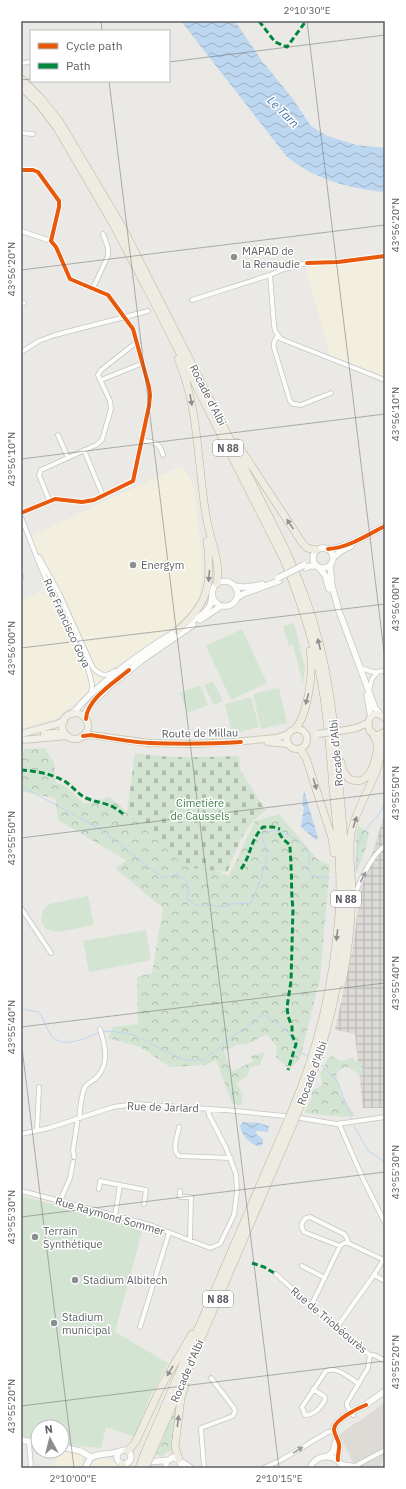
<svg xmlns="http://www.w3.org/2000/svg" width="406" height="1489" viewBox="0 0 406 1489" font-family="'IBM Plex Sans',sans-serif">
  <defs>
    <pattern id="industrial-grid" width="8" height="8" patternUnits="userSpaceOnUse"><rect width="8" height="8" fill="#dbdad6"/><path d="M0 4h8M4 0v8" fill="none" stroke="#b5b4b1"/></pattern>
    <pattern id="forest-crowns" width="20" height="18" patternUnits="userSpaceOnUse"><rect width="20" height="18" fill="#d4e4d3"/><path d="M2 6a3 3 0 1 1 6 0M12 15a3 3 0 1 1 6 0" fill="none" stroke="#afbcaf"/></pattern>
    <pattern id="cemetery-stones" width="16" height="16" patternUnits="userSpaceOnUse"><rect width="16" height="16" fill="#d4e4d3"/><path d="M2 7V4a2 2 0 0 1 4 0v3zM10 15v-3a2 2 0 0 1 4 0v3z" fill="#afbcaf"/></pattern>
    <pattern id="water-waves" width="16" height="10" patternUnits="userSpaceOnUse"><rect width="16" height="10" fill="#bdd7f0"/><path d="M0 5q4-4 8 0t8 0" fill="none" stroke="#9db2c6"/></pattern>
  </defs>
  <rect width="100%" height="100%" fill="#eae9e5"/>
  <path fill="#f2efdf" d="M385,257V376L330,355L305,266Z
    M183,465L194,488L203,569L199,600L180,622L110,670L89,692L56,718L21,729V601L47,588L32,536Z
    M62,1450L73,1451L81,1455L83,1462L92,1463L98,1460L107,1459L112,1460L122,1468H54L58,1451H62Z"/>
  <path fill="url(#industrial-grid)" d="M385,813V1108H363L355,1034L335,1030L353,947L360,893Z"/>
  <path fill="#dddbd5" d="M385,1402V1460H383L379,1468H356L339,1435L357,1422L360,1421Z"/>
  <path fill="url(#forest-crowns)" d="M45,748L54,763L56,783L66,786L84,804L110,797L175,854L229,876L255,821L279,814L317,859L330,865L320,978L300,1059L290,1069L276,1057L277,1047L267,1034L248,1044L236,1045L224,1051L232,1072L253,1061L251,1056L265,1052L260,1065L251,1067L247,1076L236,1083L243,1094L241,1106L232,1103L216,1060L205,1065L170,1067L140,1047L108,1038L113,1027L138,1024L137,977L152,973L163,908L115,868L127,861L58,820L55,798L21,791V753L25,749Z
    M358,825L369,833L366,848L356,874V837Z
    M330,1055L341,1061L352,1058L364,1066L361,1076L348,1067L341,1069L336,1073L341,1095L355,1116L341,1117L304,1113L311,1100L313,1090L323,1085L320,1074Z
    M177,1406L174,1450L167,1452L162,1457L156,1453Z"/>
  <path fill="url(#cemetery-stones)" d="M135,753C171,759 202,757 239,756L240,770L266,811C244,823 237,850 227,872L186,867L127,813Z"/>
  <path fill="#d4e4d3" d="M294,623L305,669L303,684L293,645L289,646L283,626Z
    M242,629L267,683L231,700L206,646Z
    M213,681L223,701L214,705L204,685Z
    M200,685L208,705L188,713L180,693Z
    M279,688L287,723L261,729L253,694Z
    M251,697L259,727L232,734L225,704Z
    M88,896L94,925L58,932L46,929L41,921C42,912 43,908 50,904Z
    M146,930L151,960L89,972L83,941Z
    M21,1196L143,1228L115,1332L168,1363L150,1397L135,1437L106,1427L101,1448L62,1444V1427H38V1440L21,1437Z"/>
  <path fill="url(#water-waves)" d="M181,21H235L262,61L293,99L311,126L327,136L357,145L385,148V192C359,190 331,183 308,171C301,167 294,162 287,157Z
    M304,790L318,838L316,840L302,828L301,826L304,807L302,805Z
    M243,1122L258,1123L269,1126L268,1132L257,1131L255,1133L263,1139V1143L261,1146C252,1147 241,1135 240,1126Z"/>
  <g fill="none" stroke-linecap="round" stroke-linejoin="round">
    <path stroke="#bdd7f0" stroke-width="1" d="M21,786L100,829L163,878L177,874L186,880L188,892L186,899L198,906L211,905L223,907L231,904L251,903C256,890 268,866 267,852C266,846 262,841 262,834C267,832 272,830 277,831C287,834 305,842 308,852C311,860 307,869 311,876L330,878
      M356,870C357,859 356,847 362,836C368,824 381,816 385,802
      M21,1009L39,1012C44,1019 46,1028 51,1035C63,1050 84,1038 99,1033
      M102,1032L112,1031L134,1035L184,1060H204L238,1032L254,1023L262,1014H263L289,1033L295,1045
      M296,1047L301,1053L307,1056
      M321,1065L338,1082L352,1121
      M353,1124L368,1151L385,1162"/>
    <defs>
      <path id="street" d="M21,63L31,62
        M21,133L33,134
        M21,170H33L38,172L59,201V207L51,241L56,247L70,279L108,295L133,329L149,387L150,395L149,406L133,481L94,500L82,502L55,499L21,513
        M21,231L51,241
        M270,275L284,269L307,263
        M93,288L108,256V248L103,234
        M192,300L270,275L274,325L275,331L281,339L385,380
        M21,304L24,303
        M278,336C274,340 273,343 274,348L290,401L293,404L301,405L331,393
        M21,352L39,341L55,335L148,311
        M101,380L143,363
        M58,435L68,458
        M141,440C155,443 159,441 163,455
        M84,450L103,496
        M49,500L39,475L41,470L96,445L102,440L111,409L110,401L98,375L101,370L133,345L138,343
        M21,517L39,563L65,624L87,665L92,684L91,694
        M39,557L59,593L93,668C101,676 106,677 115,671
        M21,576V577
        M361,668L373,672L385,671
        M369,691L372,679L377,673
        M354,900C357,885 372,854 385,846
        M21,908L51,953
        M80,1118C79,1111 82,1093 85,1087C88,1083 94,1080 97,1077C110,1063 105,1045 100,1029
        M300,1118L337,1124L385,1117
        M341,1123L340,1126L364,1181L385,1223
        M179,1127C178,1136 171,1149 179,1156L231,1158
        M37,1131L39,1087
        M21,1134L49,1128L113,1107L136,1104L225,1110L285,1116
        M74,1157L73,1150L78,1118
        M120,1185L146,1190L144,1204
        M99,1189L100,1181L120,1185L115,1216
        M21,1191L60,1201L150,1225L210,1248L220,1244L234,1215L237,1192L236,1174L226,1148L209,1115L208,1109
        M180,1191V1197H191L190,1240
        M60,1201L70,1178L73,1162
        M348,1243H344L340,1246L304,1232C300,1226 301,1223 306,1218L310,1217L344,1234L347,1238L348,1243L384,1260
        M302,1266L325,1278
        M276,1274L311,1306L370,1355H374L385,1361
        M374,1275L385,1281
        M311,1306L340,1246
        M140,1327L169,1233
        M337,1327L374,1275L385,1257
        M313,1389L325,1397V1400C320,1408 315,1415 305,1415L302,1407L326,1371C338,1366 349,1378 359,1384
        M353,1415L347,1406V1403L368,1368L370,1355
        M29,1442L31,1468
        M342,1464L355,1466L351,1468
        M355,1466L385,1450
        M204,1468L201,1428L233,1416L235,1411L234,1408L211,1378
        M264,1468L281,1460L328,1432L334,1431"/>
      <path id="secondary" d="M313 558a10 10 0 1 1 20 0a10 10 0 1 1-20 0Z
        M328,549C348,548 367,535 385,526
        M333,558L341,551L351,546
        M330,566L332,586L339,611L375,708L382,716
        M305,568L310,566H316
        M319,568L325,575L329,589
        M235,586C245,588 253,587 262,584
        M237,598L243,594L279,581
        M200,620L221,606
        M188,624C195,619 205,614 209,607C213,601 211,595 213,589C217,578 233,579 237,590C242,607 215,614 212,594
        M367,695L371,717
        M72,714C79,707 85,699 92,693C119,669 149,647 180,629
        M86,719V712L91,704L111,685L142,660L193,625
        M364,1406L385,1391
        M21,1440L38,1443
        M62,1447L80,1451L91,1457
        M117 1457a7 7 0 1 1 14 0a7 7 0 1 1-14 0Z
        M328,1456L333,1452L336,1440
        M91,1457C101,1453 110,1455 120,1451
        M338,1460C337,1455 340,1450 339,1444C338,1439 334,1434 334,1429C334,1420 358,1408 366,1405
        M150,1462L168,1460
        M182,1462L191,1468
        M85,1468L91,1457
        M166,1468V1462L173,1457L180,1461L182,1468
        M310,1468C316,1453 337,1453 343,1468"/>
      <path id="primary" d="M62 726a13 13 0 1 1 26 0a13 13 0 1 1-26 0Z
        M385,718C363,700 363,749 385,731
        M287 739a10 10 0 1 1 20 0a10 10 0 1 1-20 0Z
        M346,730L356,728L368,723
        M21,734L57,724L64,721
        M44,734L64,732
        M83,736L91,735L149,743L197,744L244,741L277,738L288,734
        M21,740L68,736
        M268,742L288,744"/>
      <path id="highway" d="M21,79L39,96L60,122L123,228L280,538C296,571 310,606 319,642C331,688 335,735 339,783C342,817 346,853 346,888C346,966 328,1042 297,1114
        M21,87L38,103L57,128L113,224L156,306L284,560C300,599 313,639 321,680C328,716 330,752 333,788C337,830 342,873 339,915C333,986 319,1047 291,1113
        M178,359C200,410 197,467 207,521C211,541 221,564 217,584
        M236,442L303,544L307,548L316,550
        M177,631C210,603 212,582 207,541
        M295,729C308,715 314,669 310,651
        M300,749L306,758L332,838L334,853
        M341,762L343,771L349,779C354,781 359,782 364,779C373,773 378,754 377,744C376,739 374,736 372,732
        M342,983C348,954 351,924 352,895C352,875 348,854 351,834C355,811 369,791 377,769C381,757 382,745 383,733
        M127,1451L135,1443L162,1385L192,1334
        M145,1452L288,1120
        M152,1453L294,1122
        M179,1459L175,1447L181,1398L185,1386
        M122,1464L124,1468"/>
    </defs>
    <use href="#street" stroke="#c6c5c5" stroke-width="5.5"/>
    <use href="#secondary" stroke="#c6c7c7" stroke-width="7"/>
    <use href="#primary" stroke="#cec9b6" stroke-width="8"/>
    <use href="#highway" stroke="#bcb397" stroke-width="8"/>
    <use href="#street" stroke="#fcfcfb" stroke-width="4"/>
    <use href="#secondary" stroke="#fcfcfb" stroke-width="5.5"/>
    <use href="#primary" stroke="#f1f0e8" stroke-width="6"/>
    <use href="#highway" stroke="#edebe2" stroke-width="7"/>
    <defs>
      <path id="secondary-bridge" d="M278,578L304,565"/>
      <path id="primary-bridge" d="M318,734L346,730"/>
      <path id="highway-bridge" d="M288,1120L291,1113
        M294,1122L297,1114
        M139,1468L145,1452
        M145,1468L152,1453"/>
    </defs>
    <use href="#secondary-bridge" stroke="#c6c7c7" stroke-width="7" stroke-linecap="butt"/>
    <use href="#primary-bridge" stroke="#cec9b6" stroke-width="8" stroke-linecap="butt"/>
    <use href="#highway-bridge" stroke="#bcb397" stroke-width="8" stroke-linecap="butt"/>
    <use href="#secondary-bridge" stroke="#fcfcfb" stroke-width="5.5"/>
    <use href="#primary-bridge" stroke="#f1f0e8" stroke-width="6"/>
    <use href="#highway-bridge" stroke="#edebe2" stroke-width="7"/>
    <path stroke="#00873e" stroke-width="3" stroke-dasharray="6 3" stroke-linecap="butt" d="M259,21L275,42L287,47L306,21
      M21,770C36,771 53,774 66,782C73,787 78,794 86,798C100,804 110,802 123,814
      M279,833L283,839L290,845C290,853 291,859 291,867C292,881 291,894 293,908L291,981L287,1007L288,1016L292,1027V1035L296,1044L288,1070
      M241,869C252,854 249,842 263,827H273L280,829
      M252,1263L264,1267L276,1274"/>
    <defs>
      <path id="cycleway" d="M21,170H33L38,172L59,201V207L51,241L56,247L70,279L108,295L133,329L149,387L150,395L149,406L133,481L94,500L82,502L55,499L21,513
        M307,263L338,262L385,256
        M328,549C348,548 367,535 385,526
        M86,719C87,699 115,682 129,670
        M83,736L91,735C110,738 130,742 149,743C180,744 210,744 241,742
        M338,1460C337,1455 340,1450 339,1444C338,1439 334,1434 334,1429C334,1420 358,1408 366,1405"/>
    </defs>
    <use href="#cycleway" stroke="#fff" stroke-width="6"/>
    <use href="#cycleway" stroke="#e8590c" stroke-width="4"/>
  </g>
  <defs><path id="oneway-solid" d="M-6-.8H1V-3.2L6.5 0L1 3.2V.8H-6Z"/></defs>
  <g fill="#8e8f8e">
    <use href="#oneway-solid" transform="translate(191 400) rotate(80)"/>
    <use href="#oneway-solid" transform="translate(290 524) rotate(-124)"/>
    <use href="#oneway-solid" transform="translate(209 576) rotate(95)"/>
    <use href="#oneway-solid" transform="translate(319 644) rotate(-104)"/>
    <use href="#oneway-solid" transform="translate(307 699) rotate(105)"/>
    <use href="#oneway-solid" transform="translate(315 784) rotate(73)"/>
    <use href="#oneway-solid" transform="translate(355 822) rotate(-72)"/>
    <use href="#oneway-solid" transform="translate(337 935) rotate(97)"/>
    <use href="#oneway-solid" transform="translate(170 1371) rotate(121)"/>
    <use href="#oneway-solid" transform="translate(178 1421) rotate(-83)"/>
  </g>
  <g fill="#9b9d9f">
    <use href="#oneway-solid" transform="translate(363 877) rotate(-63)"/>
    <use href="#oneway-solid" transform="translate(298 1450) rotate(-32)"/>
  </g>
  <path fill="none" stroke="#5b5d61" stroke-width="1" stroke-opacity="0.45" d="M101,21L102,31M307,21L385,660M169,62L385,35M21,80L31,79M109,81L279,1468M21,270L385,225M21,459L385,414M21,648L385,604M21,838L385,793M21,1027L385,983M21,1040L74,1468M21,1217L385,1172M21,1406L385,1361"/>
  <g fill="#8d8e8f" stroke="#fff" stroke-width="1.5">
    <circle cx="234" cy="257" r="4"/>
    <circle cx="133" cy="565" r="4"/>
    <circle cx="35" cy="1237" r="4"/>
    <circle cx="75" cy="1280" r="4"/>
    <circle cx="54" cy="1323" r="4"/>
  </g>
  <g text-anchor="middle" stroke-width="3" stroke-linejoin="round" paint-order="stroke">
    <g fill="#fff" stroke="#8c8e90" stroke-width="1">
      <rect x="213" y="440" width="30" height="16" rx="3"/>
      <rect x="331" y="891" width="30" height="16" rx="3"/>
      <rect x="203" y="1291" width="30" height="16" rx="3"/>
    </g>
    <g font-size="10" font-weight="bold" fill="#5b5d61">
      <text x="228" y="452">N 88</text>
      <text x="346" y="903">N 88</text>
      <text x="218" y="1303">N 88</text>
    </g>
    <g font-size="11" fill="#5b5d61" stroke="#fff" text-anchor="start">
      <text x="242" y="255">MAPAD de<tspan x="242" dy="13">la Renaudie</tspan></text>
      <text x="141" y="569">Energym</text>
      <text x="43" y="1235">Terrain<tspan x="43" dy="13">Synthétique</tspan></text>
      <text x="83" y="1284">Stadium Albitech</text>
      <text x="62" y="1321">Stadium<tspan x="62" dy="13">municipal</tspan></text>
    </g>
    <g font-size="11" fill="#5b5d61" stroke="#fff">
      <text transform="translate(208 395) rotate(63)" y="4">Rocade d'Albi</text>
      <text transform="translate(67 623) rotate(65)" y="4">Rue Francisco Goya</text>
      <text transform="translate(200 733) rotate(-1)" y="4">Route de Millau</text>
      <text transform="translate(336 753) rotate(-95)" y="4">Rocade d'Albi</text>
      <text transform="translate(312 1073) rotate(-70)" y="4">Rocade d'Albi</text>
      <text transform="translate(163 1107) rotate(2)" y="4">Rue de Jarlard</text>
      <text transform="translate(110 1216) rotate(16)" y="4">Rue Raymond Sommer</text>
      <text transform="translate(329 1320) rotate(40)" y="4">Rue de Triobéourès</text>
      <text transform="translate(187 1371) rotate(-67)" y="4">Rocade d'Albi</text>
    </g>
    <g font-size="11" fill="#3e7d45" stroke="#fff">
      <text x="200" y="807">Cimetière<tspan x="200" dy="13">de Caussels</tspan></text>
    </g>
    <g font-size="12" font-style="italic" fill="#4e76ac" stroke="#fff">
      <text transform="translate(283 112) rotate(45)" y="4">Le Tarn</text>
    </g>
  </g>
  <rect width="406" height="1489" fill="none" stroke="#ffffff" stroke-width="44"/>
  <rect x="30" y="30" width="140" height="52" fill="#ffffff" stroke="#bdbec0"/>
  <rect x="38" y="43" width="20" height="6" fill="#e8590c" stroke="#bdbec0"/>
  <text x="66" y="50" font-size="12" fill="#5b5d61">Cycle path</text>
  <rect x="38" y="63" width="20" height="6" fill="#00873e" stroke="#bdbec0"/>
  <text x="66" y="70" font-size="12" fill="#5b5d61">Path</text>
  <g transform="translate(50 1439) rotate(353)"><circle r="19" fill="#ffffff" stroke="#bdbec0"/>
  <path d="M0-3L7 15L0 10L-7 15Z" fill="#8d8e8f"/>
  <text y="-6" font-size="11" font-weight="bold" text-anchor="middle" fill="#5b5d61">N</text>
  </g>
  <rect x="22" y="22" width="362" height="1445" fill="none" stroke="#5b5d61" stroke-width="1.5"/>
  <g font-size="10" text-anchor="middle" fill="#5b5d61">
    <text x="307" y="14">2°10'30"E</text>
    <text transform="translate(395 225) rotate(-90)" y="4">43°56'20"N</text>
    <text transform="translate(11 269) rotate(-90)" y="4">43°56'20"N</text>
    <text transform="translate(395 414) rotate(-90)" y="4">43°56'10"N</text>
    <text transform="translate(11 459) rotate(-90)" y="4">43°56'10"N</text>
    <text transform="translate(395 604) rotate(-90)" y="4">43°56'00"N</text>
    <text transform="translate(11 648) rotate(-90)" y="4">43°56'00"N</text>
    <text transform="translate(395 793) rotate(-90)" y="4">43°55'50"N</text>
    <text transform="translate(11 838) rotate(-90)" y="4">43°55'50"N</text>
    <text transform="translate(395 983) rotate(-90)" y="4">43°55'40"N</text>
    <text transform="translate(11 1027) rotate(-90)" y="4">43°55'40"N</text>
    <text transform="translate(395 1172) rotate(-90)" y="4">43°55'30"N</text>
    <text transform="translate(11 1217) rotate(-90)" y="4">43°55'30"N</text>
    <text transform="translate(395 1362) rotate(-90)" y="4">43°55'20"N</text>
    <text transform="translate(11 1406) rotate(-90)" y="4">43°55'20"N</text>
    <text x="73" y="1482">2°10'00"E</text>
    <text x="279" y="1482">2°10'15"E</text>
  </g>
</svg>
